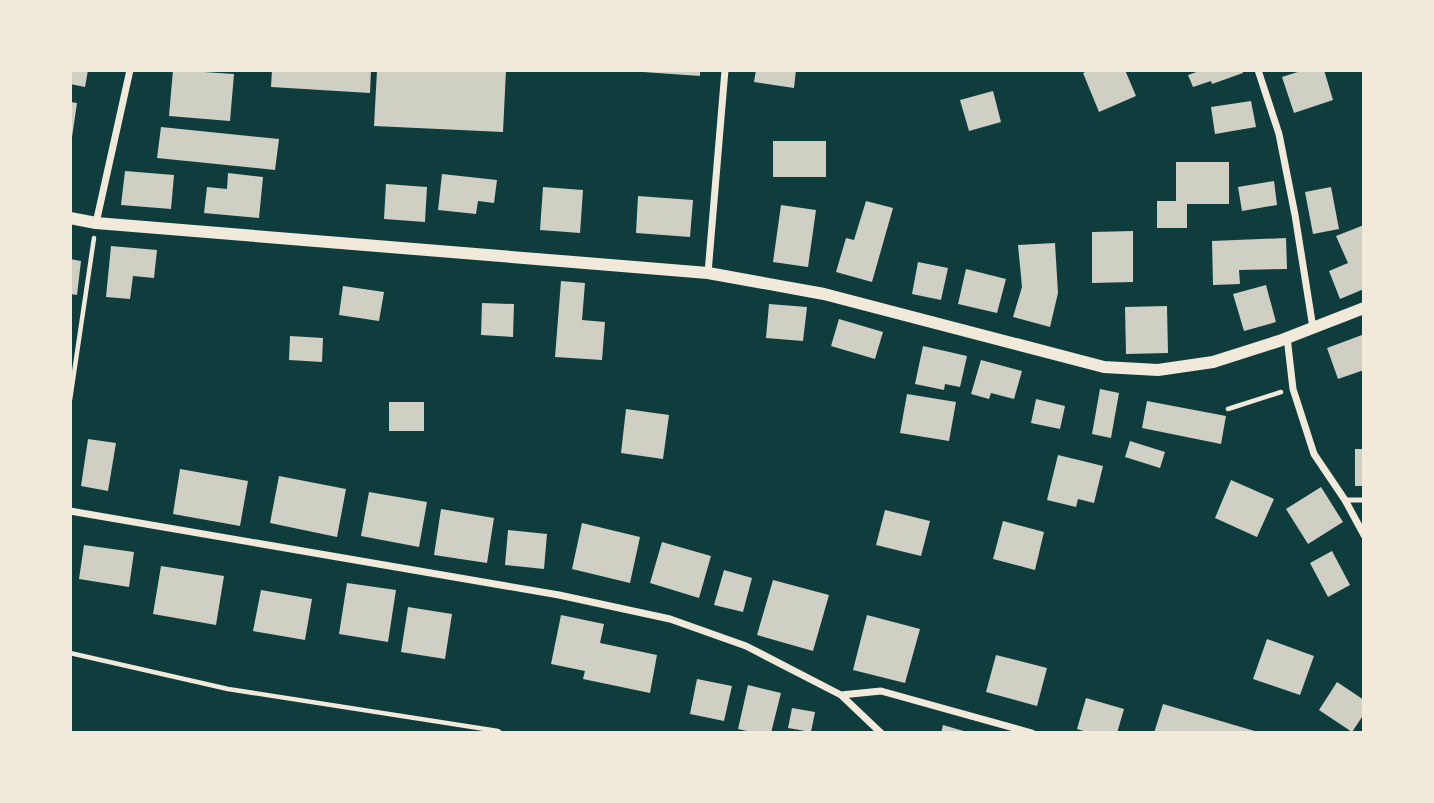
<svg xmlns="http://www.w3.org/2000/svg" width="1434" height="803" viewBox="0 0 1434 803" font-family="Lato,sans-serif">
  <rect width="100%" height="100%" fill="#0f3d3e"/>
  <path fill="#cfcfc3" d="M70,70H88L85,87L70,84Z
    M173,70L234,74L230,121L169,116Z
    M272,70H371L370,93L271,87Z
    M377,70H506L503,132L374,126Z
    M643,70H700V76L643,72Z
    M756,70H796L794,88L754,82Z
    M1090,70H1125L1136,96L1099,112L1083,73Z
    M1202,70H1242L1243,73L1212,84L1211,81L1193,87L1188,75Z
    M1304,70H1324L1333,100L1294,113L1282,77Z
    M993,91L1001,122L969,131L960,100Z
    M1251,101L1256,127L1215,134L1211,107Z
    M70,102L77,103L72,137H70Z
    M161,127L279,139L275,170L157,158Z
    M773,141H826V177H773Z
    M1176,162H1229V204H1187V228H1157V201H1176Z
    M125,171L174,175L171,209L121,205Z
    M228,173L263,177L259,218L204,213L207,187L227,189Z
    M442,174L497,180L494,203L478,201L476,214L438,210Z
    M1274,181L1277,205L1242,211L1238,187Z
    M386,184L427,187L425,222L384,219Z
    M543,187L583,190L580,233L540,230Z
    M1331,187L1339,229L1313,234L1305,192Z
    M638,196L693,200L690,237L636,233Z
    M866,201L893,208L872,282L836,272L846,238L854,240Z
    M781,205L816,210L808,267L773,262Z
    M1364,225V289L1340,299L1329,271L1348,263L1336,236Z
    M1133,231V282L1092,283V232Z
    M1286,238L1287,269L1239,270L1240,284L1213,285L1212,241Z
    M1055,243L1058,293L1050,327L1013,317L1022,287L1018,245Z
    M111,246L157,250L154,278L133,276L130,299L106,297Z
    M70,259L81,261L77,295L70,294Z
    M918,262L948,268L941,300L912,294Z
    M966,269L1006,279L997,313L958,304Z
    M561,281L585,283L582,320L605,322L602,360L555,357Z
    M1266,285L1276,322L1244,331L1233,294Z
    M343,286L384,292L379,321L339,315Z
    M482,303L514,304L513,337L481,335Z
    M769,304L807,307L803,341L766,338Z
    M1167,306L1168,353L1126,354L1125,307Z
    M839,319L883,332L875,359L831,346Z
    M1362,335L1364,370L1338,379L1327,348Z
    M290,336L323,338L322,362L289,360Z
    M923,346L967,356L960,387L945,384L944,390L915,384Z
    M981,360L1022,371L1014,399L991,393L989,399L971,394Z
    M1100,389L1119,393L1111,438L1092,434Z
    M907,394L956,402L949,441L900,433Z
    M1036,399L1065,406L1060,429L1031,423Z
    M1147,401L1226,416L1221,444L1142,428Z
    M389,402H424V431H389Z
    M626,409L669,415L663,459L621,453Z
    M88,439L116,443L108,491L81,486Z
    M1130,441L1165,452L1160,468L1125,457Z
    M1355,449H1364V486H1355Z
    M1058,455L1103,466L1094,503L1078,499L1076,507L1047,500Z
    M180,469L248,481L240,526L173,514Z
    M279,476L346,489L337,537L270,523Z
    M1231,480L1274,499L1257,537L1215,518Z
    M1321,487L1343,522L1308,544L1286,509Z
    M369,492L427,502L419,547L361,536Z
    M441,509L494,518L487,563L434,555Z
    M885,510L930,521L921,556L876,545Z
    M1003,521L1044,532L1035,570L993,559Z
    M582,523L640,537L630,583L572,569Z
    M508,530L547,534L544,569L505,565Z
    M662,542L711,556L699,598L650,583Z
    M84,545L134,552L129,587L79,579Z
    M1332,551L1350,585L1328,597L1310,563Z
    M161,566L224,576L216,625L153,614Z
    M724,570L752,578L743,612L714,605Z
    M773,580L829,595L813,651L757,635Z
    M347,583L396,590L388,642L339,634Z
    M261,590L312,599L305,640L253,631Z
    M408,607L452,614L445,659L401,652Z
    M561,615L604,624L600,643L657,655L650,693L583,679L585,671L551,664Z
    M867,615L920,629L905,683L853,670Z
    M1267,639L1314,656L1300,695L1253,679Z
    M996,655L1047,668L1037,706L986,692Z
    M697,679L732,686L724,721L690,714Z
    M1337,682L1364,700V714L1352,732L1319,710Z
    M748,685L781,693L771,733H756L738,729Z
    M1086,698L1124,709L1117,733H1090L1077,729Z
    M1163,704L1258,732V733H1154Z
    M792,708L815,712L811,732L788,728Z
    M943,725L967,732V733H941Z"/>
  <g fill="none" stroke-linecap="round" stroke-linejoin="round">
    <path stroke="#f1e9da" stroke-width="4.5" d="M70,400L94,238
      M1228,409L1281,392
      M70,653L228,689L498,731L501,733"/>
    <path stroke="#f1e9da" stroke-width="5" d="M1345,500H1364"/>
    <path stroke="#f1e9da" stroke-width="7" d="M1258,70L1279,134L1295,215L1313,328
      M96,223L130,70
      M708,273L725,70
      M1287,337L1293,389L1314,454L1345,500L1364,535
      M70,511L559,595L670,619L746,646L841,695L881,733
      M841,695L881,691L1032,733"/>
    <path stroke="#f1e9da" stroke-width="12" d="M70,218L96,223L708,273L824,294L1104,367L1158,370L1213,362L1279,341L1364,308"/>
  </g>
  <rect width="1434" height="803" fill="none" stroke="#f1e9da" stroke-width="144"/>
</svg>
